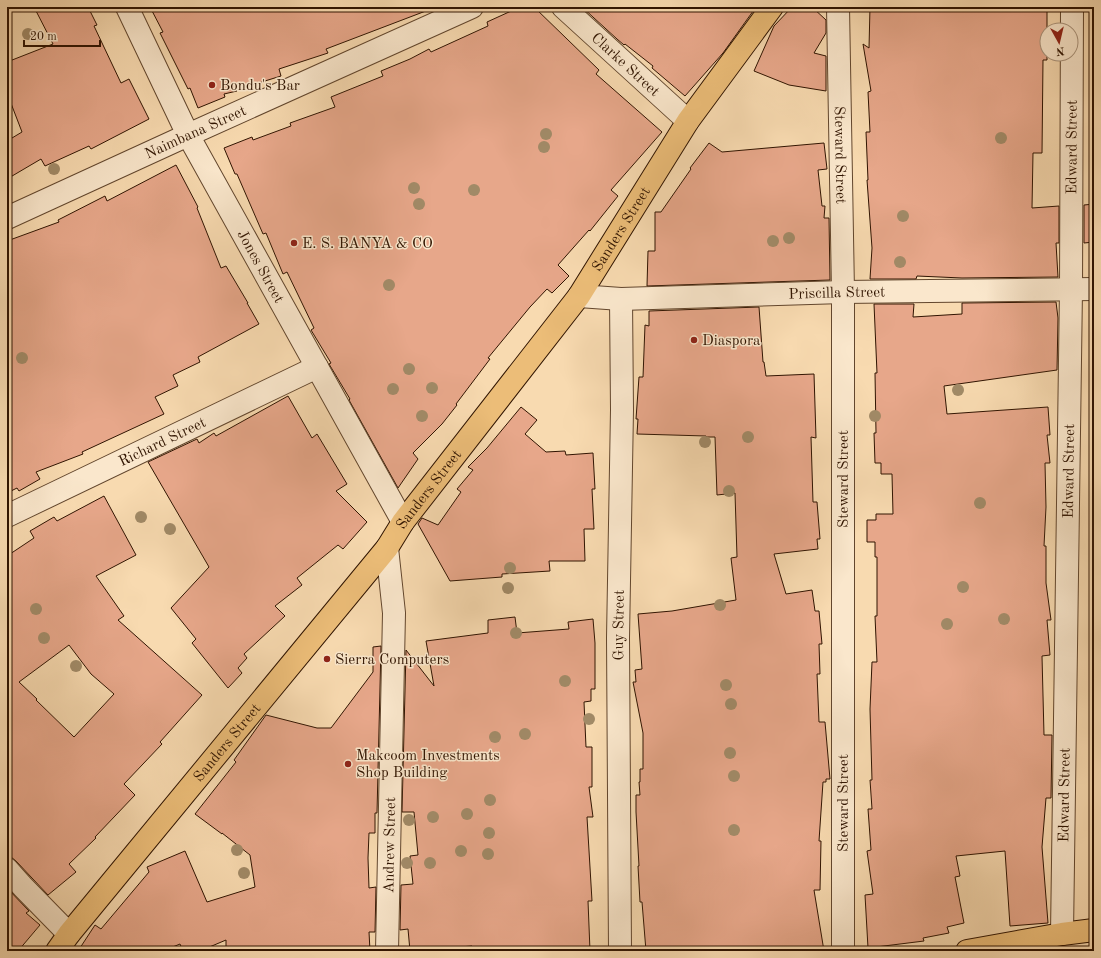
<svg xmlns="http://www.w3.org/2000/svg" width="1101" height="958" viewBox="0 0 1101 958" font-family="'Old Standard TT',serif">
  <rect width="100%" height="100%" fill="#f8dab0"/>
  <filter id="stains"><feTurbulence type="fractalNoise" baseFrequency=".005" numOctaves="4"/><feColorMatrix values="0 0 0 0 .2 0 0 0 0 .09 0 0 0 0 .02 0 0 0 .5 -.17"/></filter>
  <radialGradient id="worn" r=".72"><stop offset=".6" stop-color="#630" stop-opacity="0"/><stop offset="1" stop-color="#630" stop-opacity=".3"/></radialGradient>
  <path fill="#e7a78a" stroke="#301401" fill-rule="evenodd" d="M34,7H88L97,25L94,26L121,83L129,79L149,119L91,149L89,146L45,166L41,159L7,179V141L22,132L7,93V62L53,44Z
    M150,7H431V9L326,49L328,53L279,69L281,76L236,90L237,91L224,94L225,97L198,108L190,88L188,89L160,33L163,32Z
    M520,7H534L599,70L596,74L662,132L611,190L618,196L590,231L589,230L558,265L569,276L552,293L547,289L530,307L488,358L490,359L456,404L457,405L442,424L413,453L418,459L398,488L349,400L350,399L329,364L331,363L311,330L314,328L287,272L283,274L266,233L263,234L237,174H235L224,148L252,137L253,140L291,126L290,123L335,107L331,97L383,76L381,71L410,59L429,49L431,52L488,26L487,22Z
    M582,7H756L723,53L685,96L652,68L653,66L625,44L624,45L617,39Z
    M792,7H812L826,20V33L814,53L826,56V91L789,85L754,71L774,26Z
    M870,7H1047V60H1043L1042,153H1033L1032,208L1059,206V243H1056L1058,277L962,278L917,276L916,279H870L872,248L867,180H868L866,132H870L868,92L871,91L863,44L869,48Z
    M709,143L722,152L824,143L827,169L818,170L822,206H825L824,218H829L830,280L647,286L648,251H655V212H661L691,169L690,168Z
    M176,165L198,207L197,208L221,268L226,266L248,303H247L259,324L198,357L200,362L173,375L178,386L155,397L164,414L82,452L83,454L36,472L40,479L19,491L17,488L7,493V241L59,222L58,220L105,196L107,201Z
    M1094,204V242L1084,243V205Z
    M1056,302L1058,318L1057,370L944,386L947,414L1048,407L1050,435H1047L1050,463H1045L1046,507L1044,546H1046V583L1051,620H1047L1050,655L1042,656L1044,735H1052L1051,798H1046L1042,847L1048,923L1010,926L1005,851L956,856L960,876L955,877L964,923L947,927L949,933L923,938L924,941L868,948L865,895L873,894L867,851L871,850L868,809H872L870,780H872L870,709L872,662H877L875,616H877V557H875V542H867V520H876V514H893L892,474H881V463H875L874,433H876L875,373H877L874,304H914L913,317L962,314V303Z
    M759,307L763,362H764L766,376L814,374L816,438L811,437L813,502H817L820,539H817L818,549L774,554L786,594L812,590L815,611H819L822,644H819L820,674H817L819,722H825L830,779H826V782H823L819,841H821L820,890H814L824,951H646L642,902H640L638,866H639L636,812V795H640L639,782H640V769H643V733L633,682H636L635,670L642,669L638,614L672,611L736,600L731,558L737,557L735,493L717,495L715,437H706V436L637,434L638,419H636L639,377H643L645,325L649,326V311Z
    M288,396L312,438L317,434L347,484L336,491L367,522L343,549L338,545L297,578L302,585L275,606L285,616L244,654L247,658L238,668L242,673L228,688L192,643L196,639L171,608L209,567L148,462L197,439L199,443L214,433L216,436Z
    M521,407L537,420L525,434L546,452L565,451L566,455L593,453L595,489H592L594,529H584L585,561H549L550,571L502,574V577L450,581L418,524L422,518L438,525L461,492L457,489L473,470L468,467L487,448Z
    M104,496L136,555L96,576L124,616L118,620L202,695L160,742L162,744L124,784L135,795L95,837L96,838L69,864L76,872L48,895L16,861L11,857H7V556L34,538L30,531L54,517L57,521ZM69,645L91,674L114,694L74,737L36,700L37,699L19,682Z
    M515,617L517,633L569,629L568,622L593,619L595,643V689H591V701L584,702L586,747H592V787H589L593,817H587L592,901H588L590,951H473L472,946L410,951L408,929L400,930L401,885L413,884L410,856L418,855L414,812H402L406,650L434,686L426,641L488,633V620Z
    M381,646L377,813H375V833H369L368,858L369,888L376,887L375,932H369L370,951H226V940L200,951H183L180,944L163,951H78L95,925L101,929L149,872L147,867L185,851L207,902L255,887L250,855L222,833V834L195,814L236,762L234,760L266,715L317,728H331L373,672V647Z
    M7,888L29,911L26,913L40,925L18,951H7Z"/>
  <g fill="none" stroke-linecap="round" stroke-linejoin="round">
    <defs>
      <g id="minor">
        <path id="s1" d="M127,7L188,135L403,522"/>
        <path id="s2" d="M563,7L688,121"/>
        <path id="s3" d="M838,7L843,292V951"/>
        <path id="s4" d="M7,218L188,135L472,7"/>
        <path id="s5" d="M579,296L621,299L843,292L1094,289"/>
        <path id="s6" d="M7,516L317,367"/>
        <path d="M7,869L23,887L69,934"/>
        <path id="s7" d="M1062,934L1071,289L1072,7"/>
        <path id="s8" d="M387,951L394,613L387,548"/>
        <path id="s9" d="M620,951L618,638L622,410L621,299"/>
      </g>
      <g id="major">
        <path id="s10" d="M57,951L69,934L387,548L403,522L579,296L688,121L772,7"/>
        <path d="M967,951L1062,934L1094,930"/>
      </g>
    </defs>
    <use href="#minor" stroke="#62462d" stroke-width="24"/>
    <use href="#major" stroke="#301401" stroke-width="24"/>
    <use href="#minor" stroke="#fae7cc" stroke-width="22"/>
    <use href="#major" stroke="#ecbd78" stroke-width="22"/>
  </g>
  <g fill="#a18a67">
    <circle cx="28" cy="34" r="6"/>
    <circle cx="546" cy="134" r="6"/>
    <circle cx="1001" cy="138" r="6"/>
    <circle cx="544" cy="147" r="6"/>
    <circle cx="54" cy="169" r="6"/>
    <circle cx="414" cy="188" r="6"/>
    <circle cx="474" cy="190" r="6"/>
    <circle cx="419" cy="204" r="6"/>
    <circle cx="903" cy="216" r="6"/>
    <circle cx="789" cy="238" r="6"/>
    <circle cx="773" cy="241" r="6"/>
    <circle cx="900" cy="262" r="6"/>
    <circle cx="389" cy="285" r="6"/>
    <circle cx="22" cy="358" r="6"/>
    <circle cx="409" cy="369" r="6"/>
    <circle cx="432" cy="388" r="6"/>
    <circle cx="393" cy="389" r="6"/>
    <circle cx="958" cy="390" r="6"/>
    <circle cx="422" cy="416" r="6"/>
    <circle cx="875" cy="416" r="6"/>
    <circle cx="748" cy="437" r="6"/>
    <circle cx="705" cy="442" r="6"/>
    <circle cx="729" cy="491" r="6"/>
    <circle cx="980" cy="503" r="6"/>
    <circle cx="141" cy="517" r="6"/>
    <circle cx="170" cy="529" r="6"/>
    <circle cx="510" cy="568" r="6"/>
    <circle cx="963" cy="587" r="6"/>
    <circle cx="508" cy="588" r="6"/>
    <circle cx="720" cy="605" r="6"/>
    <circle cx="36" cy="609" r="6"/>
    <circle cx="1004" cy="619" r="6"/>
    <circle cx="947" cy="624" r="6"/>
    <circle cx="516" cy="633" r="6"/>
    <circle cx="44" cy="638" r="6"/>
    <circle cx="76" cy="666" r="6"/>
    <circle cx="565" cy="681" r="6"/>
    <circle cx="726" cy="685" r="6"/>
    <circle cx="731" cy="704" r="6"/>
    <circle cx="589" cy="719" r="6"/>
    <circle cx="525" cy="734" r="6"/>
    <circle cx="495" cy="737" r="6"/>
    <circle cx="730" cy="753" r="6"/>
    <circle cx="734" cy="776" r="6"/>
    <circle cx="490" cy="800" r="6"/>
    <circle cx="467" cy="814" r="6"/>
    <circle cx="433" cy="817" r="6"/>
    <circle cx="409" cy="820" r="6"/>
    <circle cx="734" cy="830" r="6"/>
    <circle cx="489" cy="833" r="6"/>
    <circle cx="237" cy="850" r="6"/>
    <circle cx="461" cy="851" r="6"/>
    <circle cx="488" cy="854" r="6"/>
    <circle cx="407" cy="863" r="6"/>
    <circle cx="430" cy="863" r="6"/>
    <circle cx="244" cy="873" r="6"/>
  </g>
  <g fill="#8f2418" stroke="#fae7cc" stroke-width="1.5">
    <circle cx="212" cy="85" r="4"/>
    <circle cx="294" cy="243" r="4"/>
    <circle cx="694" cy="340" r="4"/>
    <circle cx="327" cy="659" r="4"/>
    <circle cx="348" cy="764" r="4"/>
  </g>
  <g text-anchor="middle" stroke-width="3" stroke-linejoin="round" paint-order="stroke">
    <g font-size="15" fill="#301401" stroke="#fae7cc">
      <text dy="5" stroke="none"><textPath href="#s2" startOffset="85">Clarke Street</textPath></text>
      <text dy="5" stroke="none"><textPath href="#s4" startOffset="207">Naimbana Street</textPath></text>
      <text dy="5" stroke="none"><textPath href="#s7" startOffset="787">Edward Street</textPath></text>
      <text dy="5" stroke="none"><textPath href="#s3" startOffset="148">Steward Street</textPath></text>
      <text dy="5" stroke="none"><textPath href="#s10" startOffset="917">Sanders Street</textPath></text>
      <text dy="5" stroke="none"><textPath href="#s1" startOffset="292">Jones Street</textPath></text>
      <text dy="5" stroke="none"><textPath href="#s5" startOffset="258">Priscilla Street</textPath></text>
      <text dy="5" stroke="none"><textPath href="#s6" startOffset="172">Richard Street</textPath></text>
      <text dy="5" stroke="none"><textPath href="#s7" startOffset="463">Edward Street</textPath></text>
      <text transform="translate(843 479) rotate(-90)" y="5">Steward Street</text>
      <text dy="5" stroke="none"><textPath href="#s10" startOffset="593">Sanders Street</textPath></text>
      <text dy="5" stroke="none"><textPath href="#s9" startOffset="326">Guy Street</textPath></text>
      <text dy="5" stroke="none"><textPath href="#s10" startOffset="269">Sanders Street</textPath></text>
      <text dy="5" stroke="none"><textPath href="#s7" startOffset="139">Edward Street</textPath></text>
      <text transform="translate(843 803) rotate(-90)" y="5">Steward Street</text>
      <text dy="5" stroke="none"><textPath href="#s8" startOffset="106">Andrew Street</textPath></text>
    </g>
    <g font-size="15" fill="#301401" stroke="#fae7cc" text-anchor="start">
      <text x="220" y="90">Bondu's Bar</text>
      <text x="302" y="248">E. S. BANYA &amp; CO</text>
      <text x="702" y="345">Diaspora</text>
      <text x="335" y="664">Sierra Computers</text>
      <text x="356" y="760">Makcoom Investments<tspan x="356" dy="17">Shop Building</tspan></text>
    </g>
  </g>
  <rect width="1101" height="958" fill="none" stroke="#f8dab0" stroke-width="24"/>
  <rect x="8" y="8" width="1085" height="942" fill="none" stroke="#301401" stroke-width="2"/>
  <rect x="12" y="12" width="1077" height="934" fill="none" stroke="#301401"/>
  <g transform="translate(1059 42) rotate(172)"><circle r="19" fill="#fae7cc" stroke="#a9937b"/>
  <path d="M0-3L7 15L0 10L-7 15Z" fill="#8f2418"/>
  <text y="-6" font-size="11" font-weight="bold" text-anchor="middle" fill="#301401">N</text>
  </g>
  <path d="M24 40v6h76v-6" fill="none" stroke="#301401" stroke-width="2"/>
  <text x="30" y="40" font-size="12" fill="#301401" stroke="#fae7cc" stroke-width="3" paint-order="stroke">20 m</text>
  <rect width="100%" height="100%" filter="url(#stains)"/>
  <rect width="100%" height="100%" fill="url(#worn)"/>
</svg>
